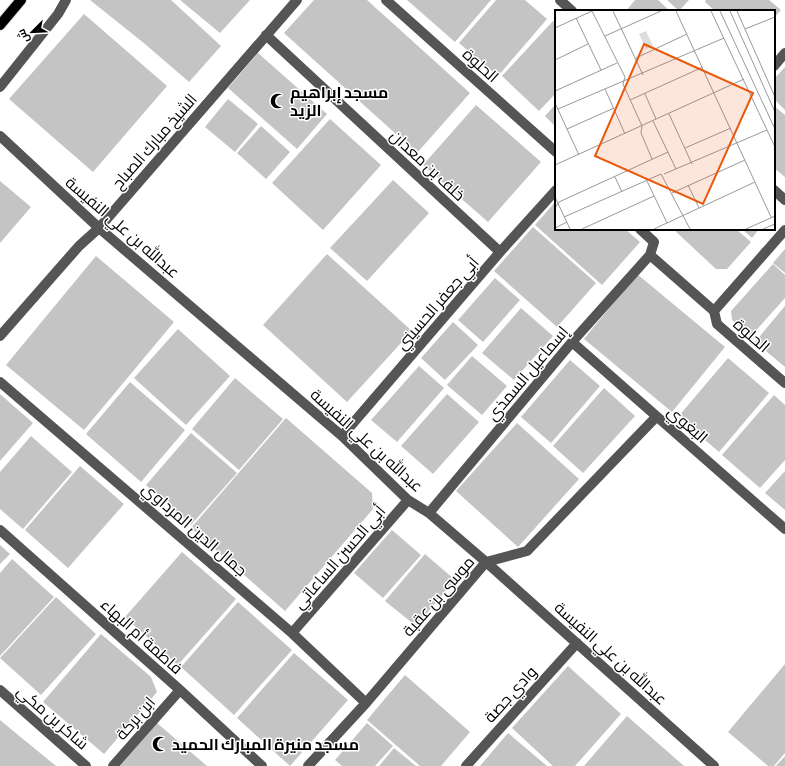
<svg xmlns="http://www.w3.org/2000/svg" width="785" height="766" viewBox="0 0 785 766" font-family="'Alegreya Sans',Cairo,sans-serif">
  <rect width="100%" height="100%" fill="#fff"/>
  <path fill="#c4c4c4" d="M90,0H171L221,46L189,82L145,44Z
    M180,0H250L220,33Z
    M314,0H367L470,93L417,153L284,33Z
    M407,0H491L455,42Z
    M496,0H525L547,19L498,76L459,43Z
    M635,0H658L670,11H626Z
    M667,0H689L679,11Z
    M706,0H769L781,10L774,18V11H715L705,2Z
    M84,14L167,86L93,172L9,99Z
    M553,21L556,24V93L539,111L502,76Z
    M258,53L327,114L297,149L228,88Z
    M785,67V110L774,99V79Z
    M228,99L258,124L235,152L205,127Z
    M556,104V127L545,116Z
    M476,105L541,162L488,222L423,165Z
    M774,106L785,115V177L774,168Z
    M330,119L381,165L323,230L272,183Z
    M261,126L290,152L266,179L237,153Z
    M393,180L429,213L367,281L330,248Z
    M0,181L31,207L0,243Z
    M556,201V229H625L640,242L602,285L535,225Z
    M533,227L596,283L557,327L494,271Z
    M673,229H736L751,242L727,269H716Z
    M742,229H759L752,238Z
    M785,249V273L773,263Z
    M327,254L412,331L347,402L263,325Z
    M96,256L174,322L84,430L6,365Z
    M773,264L785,275V298L751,336L732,320L731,311Z
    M637,274L725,347L672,412L584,339Z
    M495,278L520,300L483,342L458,320Z
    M785,306V367L755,342Z
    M521,308L553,336L514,380L482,353Z
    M453,322L478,345L445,380L421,358Z
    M178,329L230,376L186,425L134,378Z
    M472,356L507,386L482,415L447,385Z
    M728,358L769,393L719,452L678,417Z
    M570,360L600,386L551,443L521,417Z
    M419,366L444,388L397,442L371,420Z
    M235,378L283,419L239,470L192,429Z
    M130,382L185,430L141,482L86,434Z
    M604,388L635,416L583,473L553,446Z
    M0,394L33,423L0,461Z
    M447,394L479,422L433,474L401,446Z
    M774,395L785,405V460L760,488L722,455Z
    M286,418L372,493L373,509L285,611L191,528Z
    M517,423L579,479L518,547L456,491Z
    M191,433L237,473L191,525L146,485Z
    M31,436L72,472L23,529L0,509V472Z
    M80,466L124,504L68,568L25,530Z
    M785,471V510L765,493Z
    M392,530L421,555L383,598L354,573Z
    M0,545L10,554L0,564Z
    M182,552L236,599L178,665L125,617Z
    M425,554L455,580L416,626L385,601Z
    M12,559L54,597L0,656V573Z
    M56,597L96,634L41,695L0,658Z
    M238,602L292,650L234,715L181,667Z
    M101,634L151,677L157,692L104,754L43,702Z
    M294,653L348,700L290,766L237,718Z
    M785,664V753L774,766H768L728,732Z
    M568,666L621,714L575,766H553L512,728Z
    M405,675L470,732L441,766H420L367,720Z
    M627,716L684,766H584Z
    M0,720L23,739L56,766H0Z
    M157,723L207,766H120Z
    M367,723L393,746L375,766H342L335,760Z
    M508,733L547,766H480Z
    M394,748L416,766H379Z
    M785,756V766H776Z"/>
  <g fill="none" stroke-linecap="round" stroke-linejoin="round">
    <defs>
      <path id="major" d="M0,25L21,0"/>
    </defs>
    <use href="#major" stroke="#dbdbdb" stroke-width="12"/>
    <path stroke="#555" stroke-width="10" d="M386,0L556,152
      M560,0L572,11
      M266,35L500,252
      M774,66L785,53
      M0,87L58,14L66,0
      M0,136L99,228L342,436L408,500L429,513L486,562L714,766
      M774,190L785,200
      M640,229L654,242L650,255L714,311
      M785,230L714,311L717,324L785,383
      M0,336L79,246L99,228L297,0
      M572,342L785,529
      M0,382L292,633L366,703
      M342,436L500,252L556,190
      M429,513L572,342L650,255
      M0,530L180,690L262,766
      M292,633L408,500
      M0,690L86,766
      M113,766L180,690
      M308,766L366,703L486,562L527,551L656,417
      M466,766L577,643"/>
    <use href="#major" stroke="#000" stroke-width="10"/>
  </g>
  <defs>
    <symbol id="mosque-bare" viewBox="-9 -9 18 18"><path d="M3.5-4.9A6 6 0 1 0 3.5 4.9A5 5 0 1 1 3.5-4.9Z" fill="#000" stroke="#fff" stroke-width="2.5" paint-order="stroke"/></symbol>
  </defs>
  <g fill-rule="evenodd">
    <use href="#mosque-bare" x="267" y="90" width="22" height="22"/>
    <use href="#mosque-bare" x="149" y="733" width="22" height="22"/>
  </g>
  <g text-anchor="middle" stroke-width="3" stroke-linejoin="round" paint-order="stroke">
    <g font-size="16" fill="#000" stroke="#fff">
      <text transform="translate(481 65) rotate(42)" y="6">الحلوة</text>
      <text transform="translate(154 141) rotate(-49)" y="6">الشيخ مبارك الصباح</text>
      <text transform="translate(428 165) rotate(43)" y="6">خلف بن معدان</text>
      <text transform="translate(123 227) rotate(41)" y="6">عبدالله بن علي النفيسة</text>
      <text transform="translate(437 303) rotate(-49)" y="6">أبي جعفر الحسيني</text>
      <text transform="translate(752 335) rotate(41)" y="6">الحلوة</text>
      <text transform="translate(527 373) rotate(-50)" y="6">إسماعيل السمذي</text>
      <text transform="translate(688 424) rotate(41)" y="6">البغوي</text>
      <text transform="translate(367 440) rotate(42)" y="6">عبدالله بن علي النفيسة</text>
      <text transform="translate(195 529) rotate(41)" y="6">جمال الدين المرداوي</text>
      <text transform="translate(339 557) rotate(-49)" y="6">أبي الحسن الساعاتي</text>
      <text transform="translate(438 596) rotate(-49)" y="6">موسى بن عقبة</text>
      <text transform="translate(142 636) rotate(42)" y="6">فاطمة أم البهاء</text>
      <text transform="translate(611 653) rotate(42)" y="6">عبدالله بن علي النفيسة</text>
      <text transform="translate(510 694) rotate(-48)" y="6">وادي جصة</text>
      <text transform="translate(53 717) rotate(41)" y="6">شاكر بن مكي</text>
      <text transform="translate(135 718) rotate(-49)" y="6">ابن بركة</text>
    </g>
    <g font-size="16" font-weight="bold" fill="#000" stroke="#fff" text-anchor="start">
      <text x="290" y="98">مسجد إبراهيم<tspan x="290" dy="18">الزيد</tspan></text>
      <text x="172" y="750">مسجد منيرة المبارك الحميد</text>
    </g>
  </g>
  <g transform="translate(555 10)">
    <rect width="220" height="220" fill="#fff"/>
    <path d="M91,21L98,36L91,39L84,24Z" fill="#dcdcdc"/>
    <path fill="none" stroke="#999" stroke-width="1" d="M37,1L70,67L68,74L87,116L86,123L97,149M58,1L88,65M121,1L216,207M156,1L220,137M165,1L220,119M175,1L220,102M182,1L220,87M21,8L46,60M0,18L37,1M190,19L220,7M50,26L106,1M81,48L132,24M0,50L33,34M50,79L70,124M0,81L62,53M90,84L101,109M75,90L148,57M0,93L24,145M3,99L169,28M114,104L137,154M98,111L121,159M12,119L59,98M130,138L176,118M0,155L189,69M109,164L212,120M60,167L67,182M92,171L112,213M133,175L144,198M117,183L190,150M0,187L15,219M0,198L4,192L113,142M9,207L106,164L135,219M0,218L12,212M27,219L99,186M99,219L200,172M191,219L220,206M208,219L220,214"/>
    <path fill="#e8590c" fill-opacity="0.15" stroke="#e8590c" stroke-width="2" d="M89,34L198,83L148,194L40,146Z"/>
    <rect width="220" height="220" fill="none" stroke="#000" stroke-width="2"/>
  </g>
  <g transform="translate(32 32) rotate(246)" stroke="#ffffff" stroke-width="3" paint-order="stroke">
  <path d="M0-3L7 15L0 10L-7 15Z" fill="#000000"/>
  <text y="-6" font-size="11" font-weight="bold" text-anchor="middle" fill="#000000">ش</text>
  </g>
</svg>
